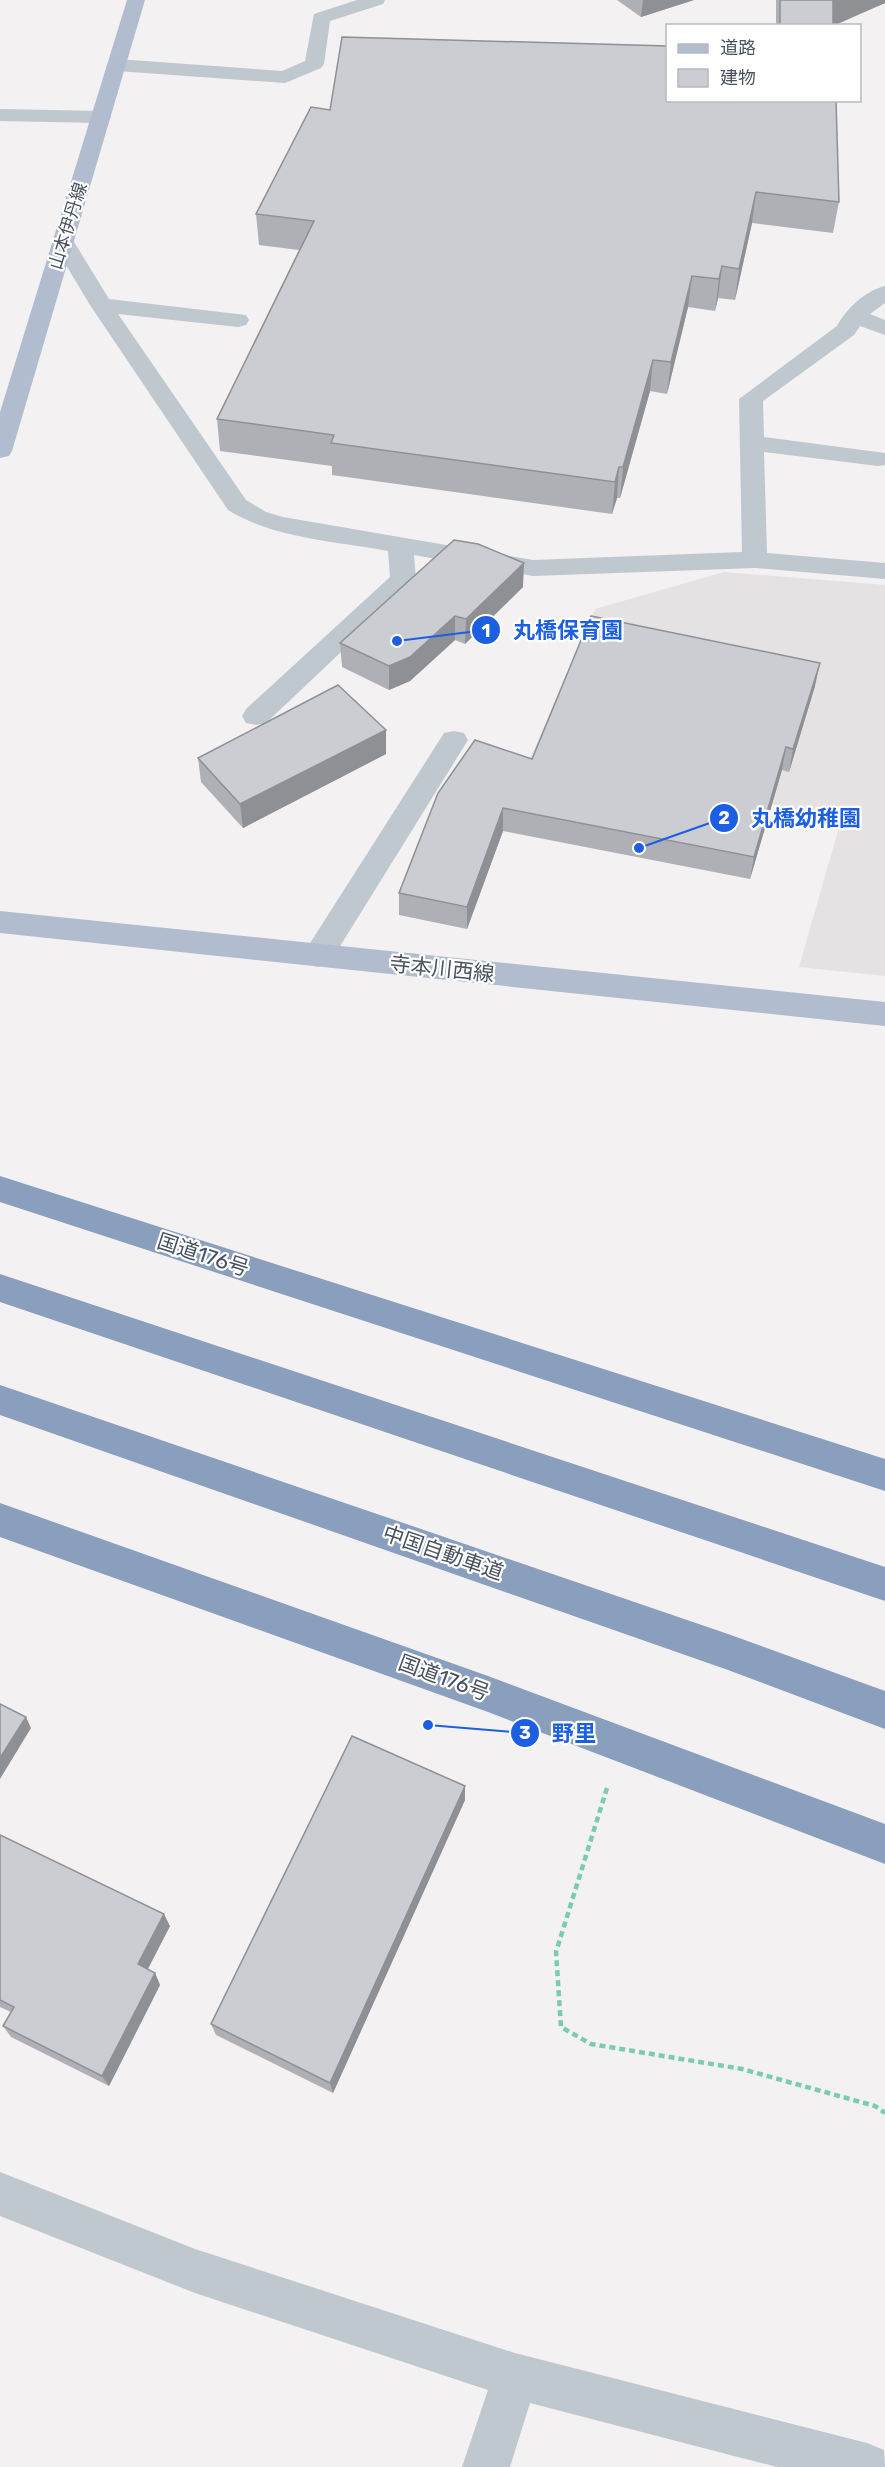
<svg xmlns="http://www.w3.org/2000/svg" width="885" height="2467" viewBox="0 0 885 2467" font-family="Rubik,'Noto Sans JP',sans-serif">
  <rect width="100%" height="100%" fill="#f3f1f1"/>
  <path fill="#e4e2e3" d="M724,572L885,585V976L799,967L842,817L529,761L595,609Z"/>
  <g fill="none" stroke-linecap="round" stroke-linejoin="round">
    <path stroke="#79cdac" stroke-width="4.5" stroke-dasharray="6 4" stroke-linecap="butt" d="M607,1788L556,1952L561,2027L591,2044L742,2069L875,2106L885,2113"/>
    <path fill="#bfc7cf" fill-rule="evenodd" d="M357,0H385L383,4L330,21L324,64L321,68L285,83L117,71L110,69L107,65L110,61L117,59L282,71L305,61L314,14Z
      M0,109L101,111L108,113L111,117L108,121L101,123L0,121Z
      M63,235L71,237L109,299L246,315L249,320L246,325L238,327L118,314L246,500L266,512L283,517L533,560L742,552L739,399L837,326C846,309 865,291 885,286V303L870,314L885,320V335L860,326L854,335L763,401L764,437L885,453V465L878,466L764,452L767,553L885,563V579L755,568L533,576L414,555L416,579L412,585L266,723L256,725L246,723L242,716L246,709L390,577L388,551C335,541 275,539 228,510L90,305L52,242L55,237Z
      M454,731L464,733L468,740L329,964L318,967L307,964L303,956L307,948L444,733Z
      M0,2172L195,2249L515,2353L867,2443L884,2450L885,2467H777L530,2403L510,2467H462L488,2390L195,2293L0,2216Z"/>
    <path fill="#b1bdcf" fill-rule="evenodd" d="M127,0H145L12,451L9,456L0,458V412Z
      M0,911L885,1002V1026L0,933Z"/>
    <path fill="#8a9ebe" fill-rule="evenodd" d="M0,1176L885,1459V1491L0,1202Z
      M0,1274L885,1567V1601L0,1302Z
      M0,1385L728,1634L885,1691V1729L728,1670L0,1415Z
      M0,1503L488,1676L885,1824V1864L488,1712L0,1537Z"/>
  </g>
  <path fill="#afb0b5" d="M617,0H694L641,17Z
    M776,0H885V3L833,25L776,26Z
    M311,107L839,202L833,233L752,223L735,300L718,298L715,311L688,307L667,394L650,391L620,498H617L612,514L332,475V466L220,451L217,419L299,250L259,245L256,214Z
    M523,587L465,644L455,640L410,681L389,690L342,667L340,643Z
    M815,686L789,772L782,770L750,879L503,831L467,929L399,915V893L532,759Z
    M386,730V754L243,828L201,782L198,758Z
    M465,1786V1800L333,2093L216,2035L211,2024Z
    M0,1835L170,1926L148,1969L155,1973L160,1985L109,2086L11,2037L3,2026L11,2012L0,2007Z"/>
  <path fill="#8e9094" d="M643,0H694L641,17Z
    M832,0H885V3L833,26Z
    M756,192L752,223L735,300L739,269Z
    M722,266L718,298L715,311L719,279Z
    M692,276L688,307L667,394L671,362Z
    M653,360L650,391L620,498L623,467Z
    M619,467L617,498L612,514L615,482Z
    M524,563L523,587L465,644L466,619Z
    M455,616V640L410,681L389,690V666Z
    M820,663L815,686L789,772L793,749Z
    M386,730V754L243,828L240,804Z
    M786,747L782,770L750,879L754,857Z
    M503,808V831L467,929V907Z
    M26,1717L31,1728L0,1779V1758Z
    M465,1786V1800L333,2093L330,2083Z
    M164,1914L170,1926L144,1976L138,1964Z
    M155,1973L160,1985L109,2086L102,2076Z"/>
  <path fill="#cbcdd3" stroke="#8e9094" stroke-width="1.5" d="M780,0H833V26H780Z
    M342,37L668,46V100H836L839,202L756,192L739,269L722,266L719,279L692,276L671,362L653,360L623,467H619L615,482L331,443L334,435L217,419L314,221L256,214L311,107L330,110Z
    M454,540L478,544L524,563L466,619L455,616L410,657L389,666L340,643Z
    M591,616L820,663L793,749L786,747L754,857L503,808L467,907L399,893L438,793L475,740L532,759Z
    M338,685L386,730L240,804L198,758Z
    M0,1704L26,1717L0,1758Z
    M352,1736L465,1786L330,2083L211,2024Z
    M0,1835L164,1914L138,1964L155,1973L102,2076L3,2026L14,2007L0,2000Z"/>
  <g text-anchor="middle" stroke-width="4.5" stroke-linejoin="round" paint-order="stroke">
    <g font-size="18" fill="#49525e" stroke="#fff">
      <text transform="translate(68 226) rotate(-73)" y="6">山本伊丹線</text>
    </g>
    <g font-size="21" fill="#49525e" stroke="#fff">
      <text transform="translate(442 969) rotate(6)" y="7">寺本川西線</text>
      <text transform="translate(203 1255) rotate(18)" y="7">国道176号</text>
      <text transform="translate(443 1553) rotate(19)" y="7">中国自動車道</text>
      <text transform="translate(444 1678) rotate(20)" y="7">国道176号</text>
    </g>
  </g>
  <path fill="none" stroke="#1c5fe2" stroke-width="2" d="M397 641L486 630M639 848L724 818M428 1725L525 1733"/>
  <g fill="#1c5fe2" stroke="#fff" stroke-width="2">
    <circle cx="397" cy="641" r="6"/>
    <circle cx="639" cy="848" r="6"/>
    <circle cx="428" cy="1725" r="6"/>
    <circle cx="486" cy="630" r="15"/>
    <circle cx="724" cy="818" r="15"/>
    <circle cx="525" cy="1733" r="15"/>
  </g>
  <g font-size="18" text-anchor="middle" font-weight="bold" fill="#fff">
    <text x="486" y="637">1</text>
    <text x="724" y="824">2</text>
    <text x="525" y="1739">3</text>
  </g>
  <g font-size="22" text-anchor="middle" font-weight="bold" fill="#1c5fe2" stroke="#fff" stroke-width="4.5" stroke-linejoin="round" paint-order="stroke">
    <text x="568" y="638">丸橋保育園</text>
    <text x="806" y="826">丸橋幼稚園</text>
    <text x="574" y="1741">野里</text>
  </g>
  <rect x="666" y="24" width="195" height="78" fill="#ffffff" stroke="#b6babf" stroke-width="1.5"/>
  <rect x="678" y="44" width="30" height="9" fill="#b1bdcf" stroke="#b6babf" stroke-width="1.5"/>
  <text x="720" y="54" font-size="18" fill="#49525e">道路</text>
  <rect x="678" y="69" width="30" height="18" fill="#cbcdd3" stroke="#b6babf" stroke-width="1.5"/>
  <text x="720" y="84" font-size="18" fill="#49525e">建物</text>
</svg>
